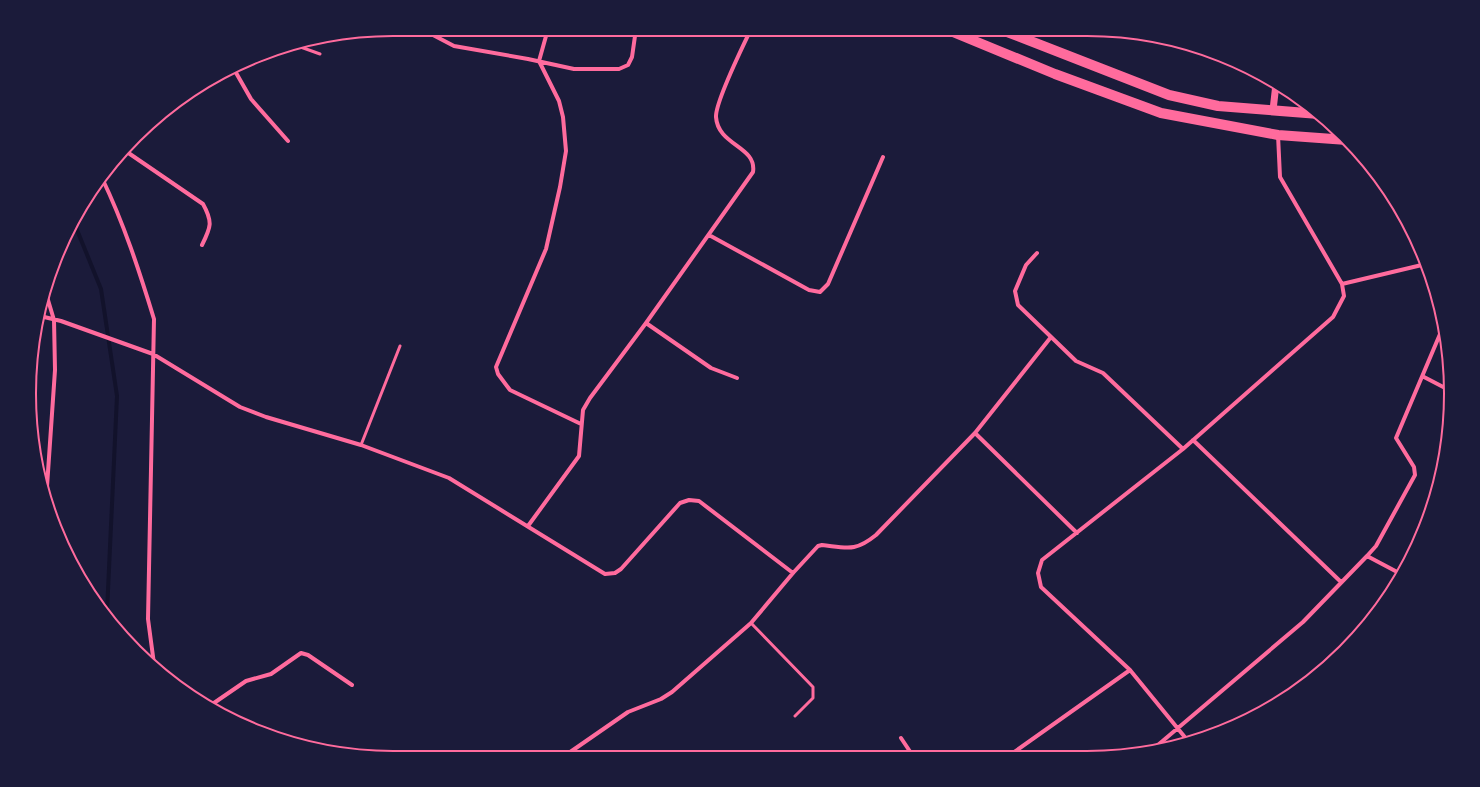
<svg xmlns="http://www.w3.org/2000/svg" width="1480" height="787" viewBox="0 0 1480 787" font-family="Raleway,sans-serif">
  <rect width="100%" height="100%" fill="#1b1b3a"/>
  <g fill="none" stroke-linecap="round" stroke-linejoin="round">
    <path stroke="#12122b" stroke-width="4" d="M75,225L101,289L117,396L107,612"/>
    <path stroke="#ff6b9d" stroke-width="3" d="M295,45L320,54
      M361,445L400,346
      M751,623L813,687V698L795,716"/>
    <path stroke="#ff6b9d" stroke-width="4" d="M434,29L433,35L454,46L528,59L574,69H619L628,65L632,57L636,29
      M548,29L539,61L559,101L563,117L566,151L560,187L546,249L496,367L498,374L510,390L581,424
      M235,71L251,99L288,141
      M127,152L203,204C213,222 211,227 202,245
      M102,178C124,224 139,270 154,319L148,619L154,664
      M709,235L809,290L820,292L828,284L883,157
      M1037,253L1026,265L1015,291L1018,305L1076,361L1103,373L1183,449L1333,317L1344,296L1342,284L1280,177L1278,135
      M1342,284L1426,264
      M45,290L54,320L55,370L46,501
      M40,316L61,321L153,354L240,407L266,417L361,445L449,478L605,574L615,573L621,569L680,503L689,500L699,501L793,573
      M646,323L711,368L737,378
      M1424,377L1449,390
      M975,433L1077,533
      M1193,440L1341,582
      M1183,449L1042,560L1038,573L1041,587L1130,670L1188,741
      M528,526L579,456L583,410L590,398L646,323L753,172C757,146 718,146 716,117C715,102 743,46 751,29
      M1367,556L1401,574
      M211,705L246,681L271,674L301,653L308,655L352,685
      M901,738L913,756
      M1152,750L1303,622L1367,556L1376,546L1415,475L1414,467L1396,438L1443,327
      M1079,753L1080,755
      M1010,755L1130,670
      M563,757L628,712L661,699L672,692L751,623L793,573L818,546L822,545C848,548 855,552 876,535L975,433L1051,337"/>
    <path stroke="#ff6b9d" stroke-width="7" d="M1273,110L1276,84"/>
    <path stroke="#ff6b9d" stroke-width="10" d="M948,30L1055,74L1161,113L1278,135L1347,140
      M1002,30L1169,95L1218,106L1319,114"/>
  </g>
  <path d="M0 0H1480V787H0ZM393 36H1087A357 357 0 0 1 1444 393V394A357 357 0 0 1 1087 751H393A357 357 0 0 1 36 394V393A357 357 0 0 1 393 36Z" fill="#1b1b3a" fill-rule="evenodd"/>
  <path fill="none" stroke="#ff6b9d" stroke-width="2" d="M393 36H1087A357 357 0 0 1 1444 393V394A357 357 0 0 1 1087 751H393A357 357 0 0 1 36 394V393A357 357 0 0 1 393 36Z"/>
</svg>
